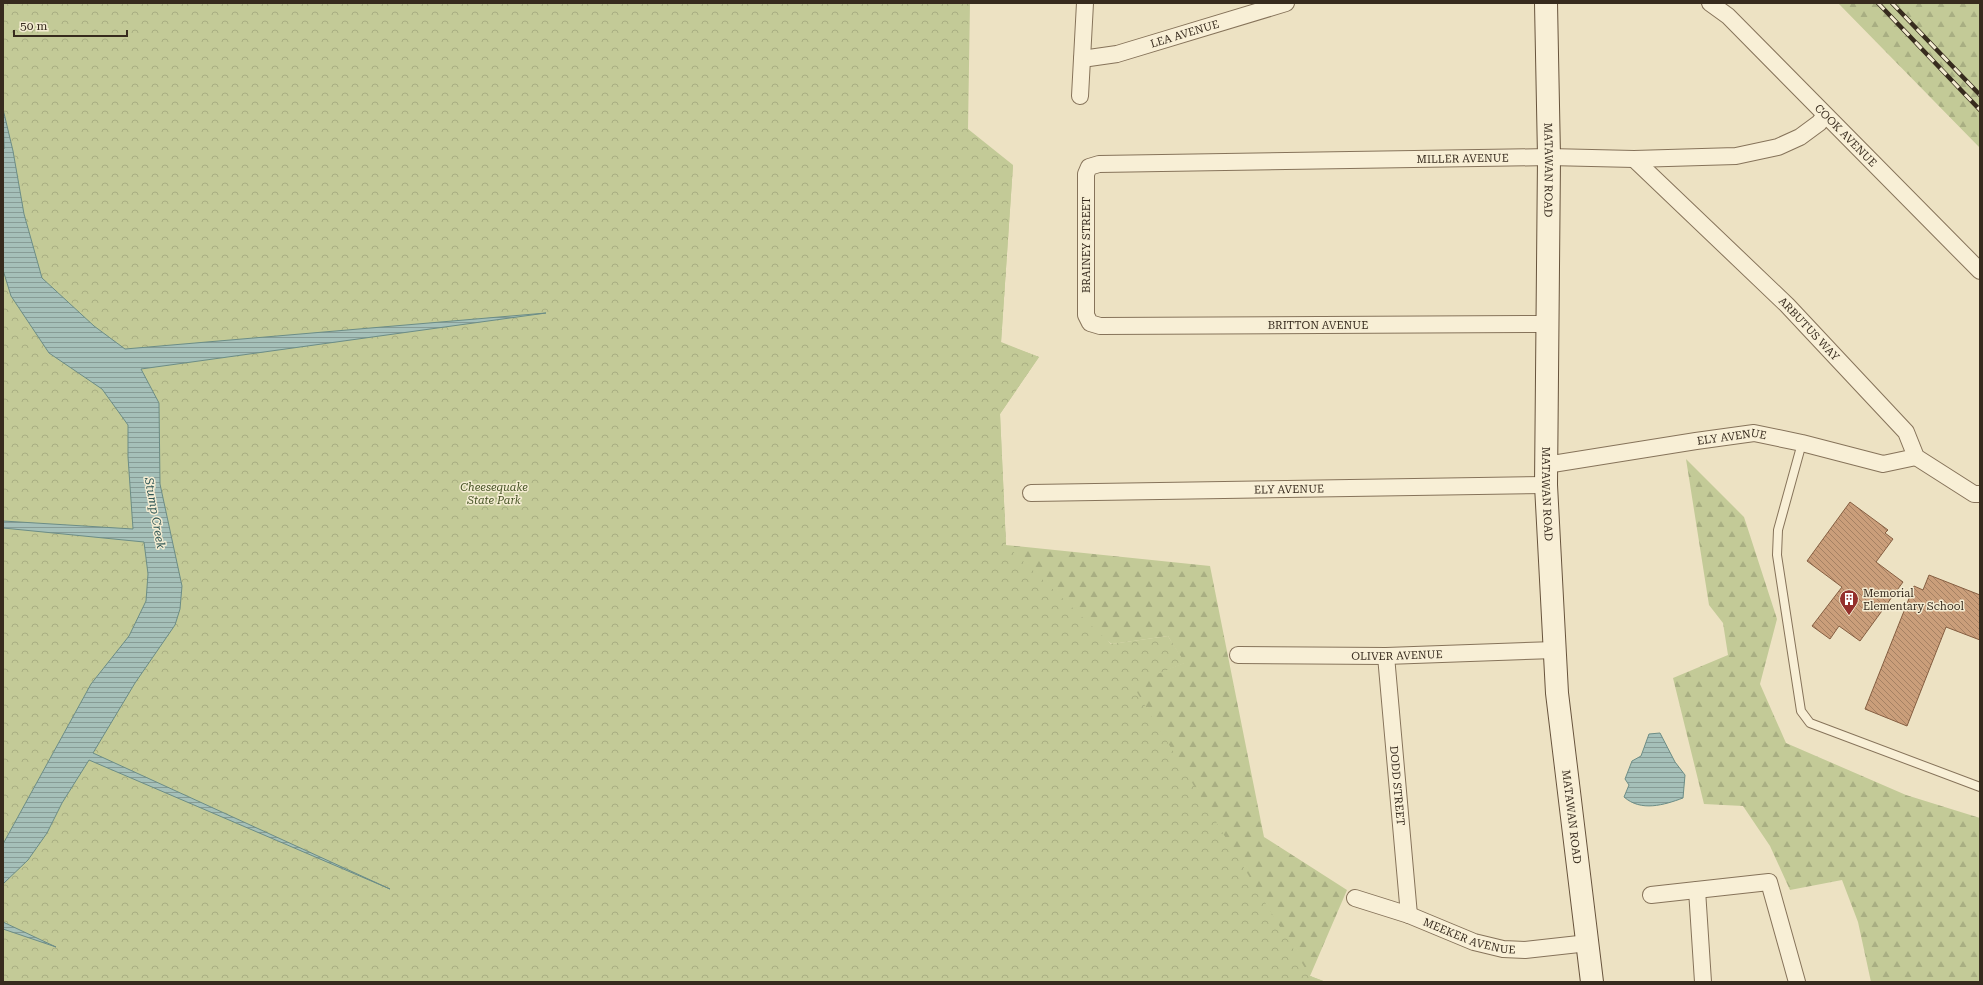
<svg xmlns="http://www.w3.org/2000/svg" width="1983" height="985" viewBox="0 0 1983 985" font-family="'Roboto Serif',serif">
  <defs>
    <pattern id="forest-firs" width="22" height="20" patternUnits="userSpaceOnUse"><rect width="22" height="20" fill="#c3ca97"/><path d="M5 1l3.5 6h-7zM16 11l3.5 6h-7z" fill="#a8ae82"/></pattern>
    <pattern id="park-crowns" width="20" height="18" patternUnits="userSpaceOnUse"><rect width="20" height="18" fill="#c3ca97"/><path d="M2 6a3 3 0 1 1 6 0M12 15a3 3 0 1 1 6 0" fill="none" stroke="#a8ae82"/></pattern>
    <pattern id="water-rules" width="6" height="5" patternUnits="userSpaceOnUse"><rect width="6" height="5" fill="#a5c0b9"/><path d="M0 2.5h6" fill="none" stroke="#879c96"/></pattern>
    <pattern id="building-back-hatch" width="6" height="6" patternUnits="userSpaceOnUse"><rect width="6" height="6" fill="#ca9e7a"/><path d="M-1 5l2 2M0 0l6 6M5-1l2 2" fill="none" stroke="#a58163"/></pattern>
  </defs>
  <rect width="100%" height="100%" fill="#ede2c3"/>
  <path fill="url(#forest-firs)" d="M1838,3H1980V148Z
    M1013,165L1001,343L1039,357L1000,414L1006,545L1210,566L1264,837L1347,890L1310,976L1326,982H1138L1132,683L1184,663L1168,636L1112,644L585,306Z
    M1686,459L1744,517L1777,619L1760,684L1786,743L1906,795L1980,818V982H1871L1858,922L1842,880L1790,890L1770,846L1743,806L1704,804L1673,678L1728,655L1723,623L1709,605Z"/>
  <path fill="url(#park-crowns)" d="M3,3H970L968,129L1013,165L1001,342L1039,357L1000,414L1006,545L1111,644L1168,636L1185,663L1132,684L1310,976L1326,982H3Z"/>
  <path fill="url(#water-rules)" stroke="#6c8d86" d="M3,109L13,151L24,214L42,278L94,326L125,349L546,313L141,369L159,403L160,484L182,586L180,609L175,625L135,683L93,753L390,889L89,760L62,803L47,833L28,860L3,884V844L91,684L129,636L146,601L148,574L144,542L3,528V521L133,529L128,457V425L102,389L49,353L11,296L3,270V150L4,149Z
    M1660,733L1675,762L1685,775L1683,798C1664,805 1641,812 1624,797L1629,785L1625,779L1632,761L1641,756L1649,734Z
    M3,922L56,947L3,929Z"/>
  <path fill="url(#building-back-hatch)" stroke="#855e41" d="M1850,502L1888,530L1885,533L1893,539L1876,562L1903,582L1860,641L1839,626L1830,639L1812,626L1842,587L1807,561Z
    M1929,575L1980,595V640L1946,627L1907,726L1865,709L1914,586L1923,590Z"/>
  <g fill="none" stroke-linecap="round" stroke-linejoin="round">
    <defs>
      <path id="lane" d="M1802,443L1778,530L1777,555L1801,711L1810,723L1980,787"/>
      <g id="street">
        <path id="s1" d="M1710,3L1728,16L1980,271"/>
        <path id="s2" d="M1082,59L1117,54L1286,3"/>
        <path d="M1080,96L1085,3"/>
        <path id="s3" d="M1634,159L1787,305L1906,432L1916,457L1974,494H1980"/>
        <path id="s4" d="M1546,324L1100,326L1090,323L1086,315V174L1089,167L1099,164L1549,157L1634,159L1736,156L1778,147L1800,137L1819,123L1825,115"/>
        <path id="s5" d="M1546,465L1696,441L1754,433L1802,443L1883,464L1916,457"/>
        <path id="s6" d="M1031,493L1546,485"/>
        <path id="s7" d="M1238,655L1386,656L1555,650"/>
        <path id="s8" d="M1386,656L1409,915"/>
        <path d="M1697,890L1703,982"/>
        <path d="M1651,895L1769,882L1797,982"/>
        <path id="s9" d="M1355,898L1409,915L1474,942L1503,949L1525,950L1588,943"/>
      </g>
      <g id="secondary">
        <path id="s10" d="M1546,3L1549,157L1546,485L1557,693L1592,982"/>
      </g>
    </defs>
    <use href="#lane" stroke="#86735a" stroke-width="10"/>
    <use href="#street" stroke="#86735a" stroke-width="18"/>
    <use href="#secondary" stroke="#68543d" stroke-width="24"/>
    <use href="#lane" stroke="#f8efd6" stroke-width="8"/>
    <use href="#street" stroke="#f8efd6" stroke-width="16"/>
    <use href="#secondary" stroke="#f8efd6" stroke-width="22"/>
    <defs>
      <path id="rail" d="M1878,3L1980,110
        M1892,3L1980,95"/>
    </defs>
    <use href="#rail" stroke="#372b1e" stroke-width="4.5"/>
    <use href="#rail" stroke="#f4ecd2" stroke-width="3" stroke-dasharray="9" stroke-linecap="butt"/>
  </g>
  <defs>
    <symbol id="building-pin" viewBox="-11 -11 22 30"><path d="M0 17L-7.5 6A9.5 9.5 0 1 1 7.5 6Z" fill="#942f2c" stroke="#f4ecd2"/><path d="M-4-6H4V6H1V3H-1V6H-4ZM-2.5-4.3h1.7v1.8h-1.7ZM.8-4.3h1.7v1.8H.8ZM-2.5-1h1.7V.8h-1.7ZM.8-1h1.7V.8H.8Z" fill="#fff"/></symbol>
  </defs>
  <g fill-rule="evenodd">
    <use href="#building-pin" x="1838" y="588" width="22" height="30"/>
  </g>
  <g text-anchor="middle" stroke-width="3" stroke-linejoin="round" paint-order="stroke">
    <g font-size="11" fill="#372b1e" stroke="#f4ecd2">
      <text dy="4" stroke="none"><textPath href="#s2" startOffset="106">LEA AVENUE</textPath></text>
      <text dy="4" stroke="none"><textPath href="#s1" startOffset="190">COOK AVENUE</textPath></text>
      <text dy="4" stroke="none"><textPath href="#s4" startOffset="988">MILLER AVENUE</textPath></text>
      <text dy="4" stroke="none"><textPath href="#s10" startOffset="167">MATAWAN ROAD</textPath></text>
      <text transform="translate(1086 245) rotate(-90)" y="4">BRAINEY STREET</text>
      <text x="1318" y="329">BRITTON AVENUE</text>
      <text dy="4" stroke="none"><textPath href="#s3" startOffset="244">ARBUTUS WAY</textPath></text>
      <text dy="4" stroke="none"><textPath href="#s5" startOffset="188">ELY AVENUE</textPath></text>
      <text dy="4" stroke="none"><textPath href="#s6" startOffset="258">ELY AVENUE</textPath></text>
      <text dy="4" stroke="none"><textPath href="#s10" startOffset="491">MATAWAN ROAD</textPath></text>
      <text dy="4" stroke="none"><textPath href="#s7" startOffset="159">OLIVER AVENUE</textPath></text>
      <text dy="4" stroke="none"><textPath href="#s8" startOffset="130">DODD STREET</textPath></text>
      <text dy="4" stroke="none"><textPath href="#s10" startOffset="815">MATAWAN ROAD</textPath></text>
      <text dy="4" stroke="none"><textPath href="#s9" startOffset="121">MEEKER AVENUE</textPath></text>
    </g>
    <g font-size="11" font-style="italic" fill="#465325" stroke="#f4ecd2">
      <text x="494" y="491">Cheesequake<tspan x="494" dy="13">State Park</tspan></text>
    </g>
    <g font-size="11" fill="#372b1e" stroke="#f4ecd2" text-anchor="start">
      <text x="1863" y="597">Memorial<tspan x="1863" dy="13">Elementary School</tspan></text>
    </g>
    <g font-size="12" font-style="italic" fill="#2e5655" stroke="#f4ecd2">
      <text transform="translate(155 513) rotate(80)" y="4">Stump Creek</text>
    </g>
  </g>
  <rect width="1983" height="985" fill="none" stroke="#372b1e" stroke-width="8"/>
  <path d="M14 30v6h113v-6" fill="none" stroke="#372b1e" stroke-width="2"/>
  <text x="20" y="30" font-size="12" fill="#372b1e" stroke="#f4ecd2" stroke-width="3" paint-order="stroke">50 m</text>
</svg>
